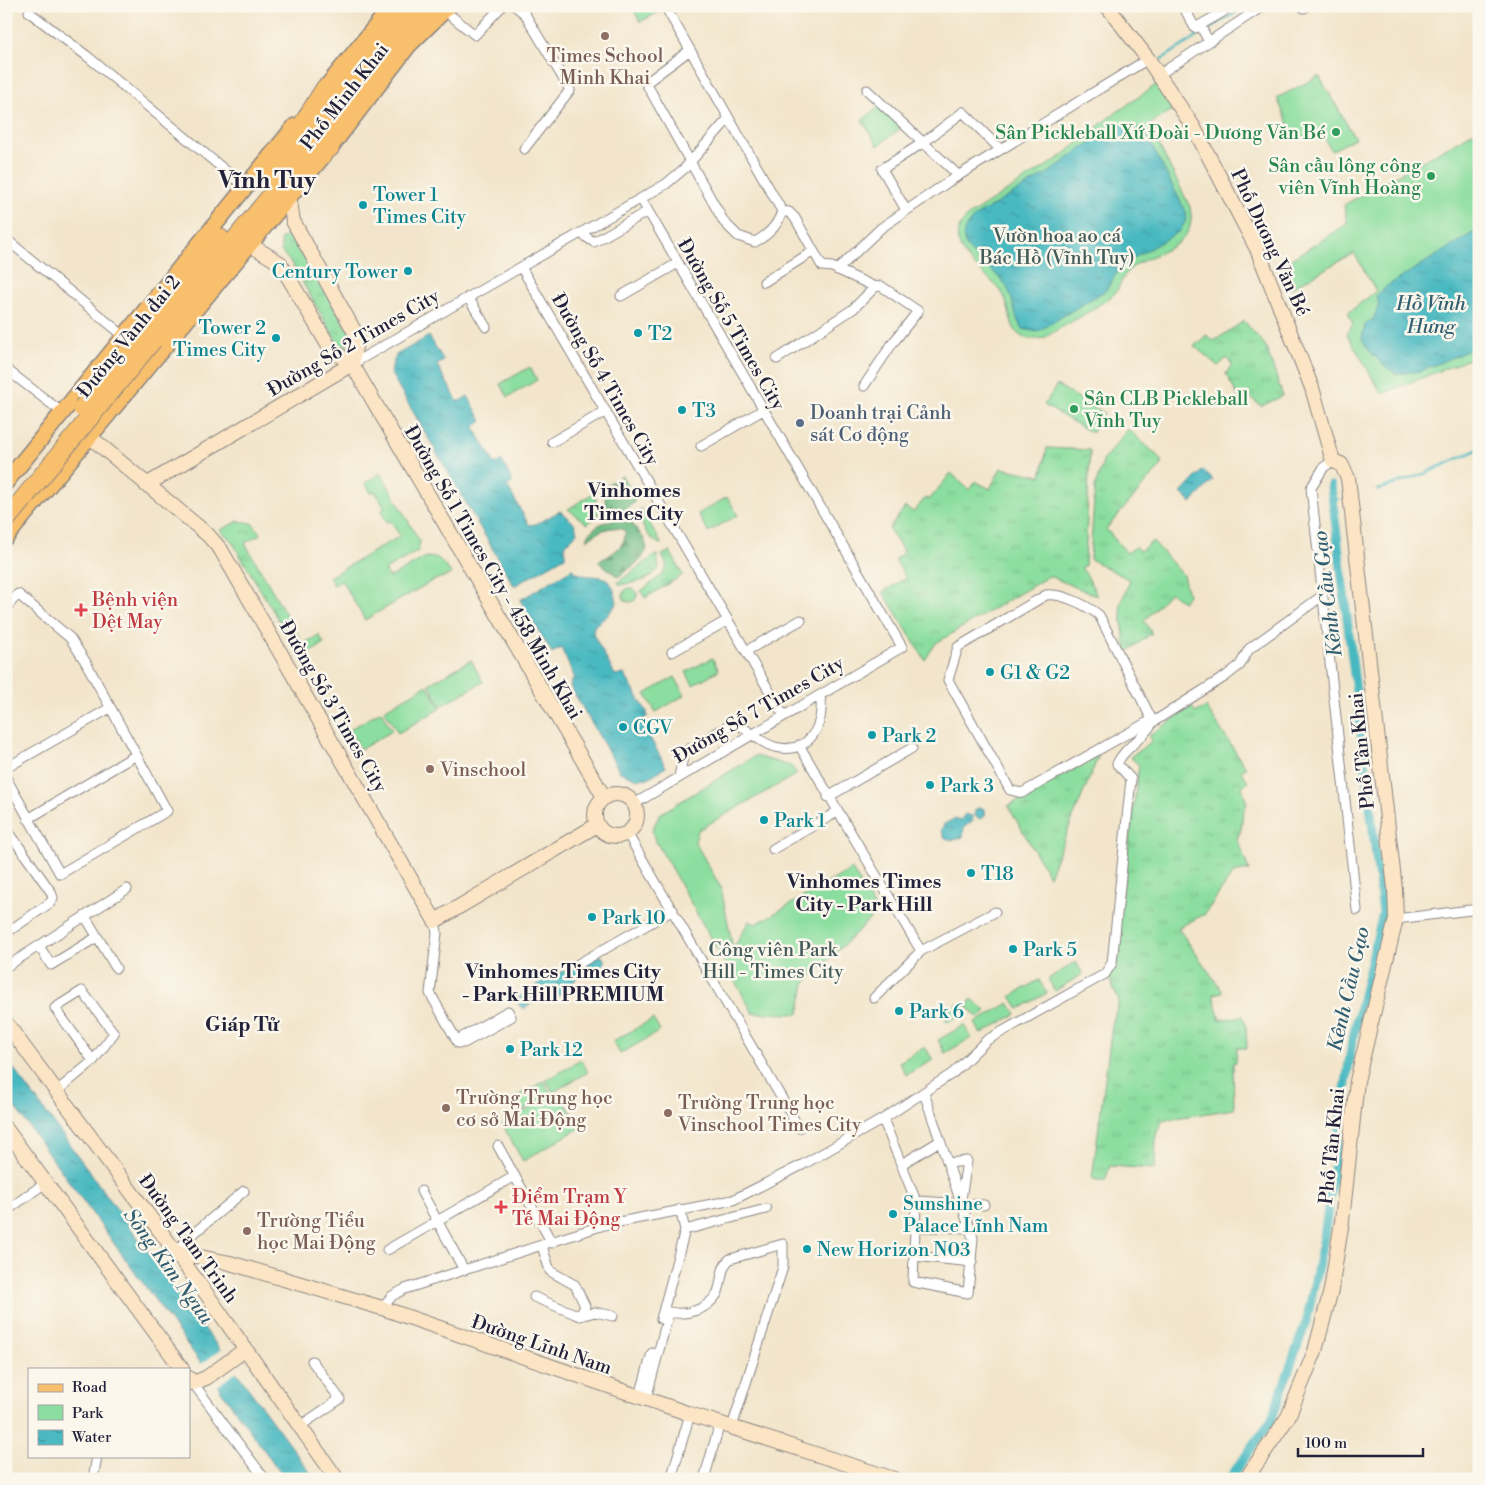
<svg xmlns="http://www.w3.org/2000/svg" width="1485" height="1485" viewBox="0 0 1485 1485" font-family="'Libre Bodoni',serif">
  <defs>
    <pattern id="grass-tufts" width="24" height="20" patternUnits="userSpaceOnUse" patternTransform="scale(1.25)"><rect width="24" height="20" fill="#8bde9f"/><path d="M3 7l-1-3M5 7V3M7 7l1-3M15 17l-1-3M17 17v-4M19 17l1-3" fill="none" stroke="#78be8a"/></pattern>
    <pattern id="forest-firs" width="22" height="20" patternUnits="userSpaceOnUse" patternTransform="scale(1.25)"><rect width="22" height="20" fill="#70bd86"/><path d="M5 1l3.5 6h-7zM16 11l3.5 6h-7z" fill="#5c996f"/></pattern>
    <pattern id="water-ripples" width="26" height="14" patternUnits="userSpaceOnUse" patternTransform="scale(1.25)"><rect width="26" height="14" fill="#4ab9c1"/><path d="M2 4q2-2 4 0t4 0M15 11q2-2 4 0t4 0" fill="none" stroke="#3d969e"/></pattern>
  </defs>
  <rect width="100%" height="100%" fill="#fbf7ec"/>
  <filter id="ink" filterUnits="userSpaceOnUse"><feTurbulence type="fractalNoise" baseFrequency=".02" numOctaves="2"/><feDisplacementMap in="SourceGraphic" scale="10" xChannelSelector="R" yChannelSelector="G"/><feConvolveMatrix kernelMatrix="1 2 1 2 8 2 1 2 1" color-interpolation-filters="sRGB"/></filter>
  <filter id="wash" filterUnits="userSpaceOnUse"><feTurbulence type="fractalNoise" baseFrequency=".0096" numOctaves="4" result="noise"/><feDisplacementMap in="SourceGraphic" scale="20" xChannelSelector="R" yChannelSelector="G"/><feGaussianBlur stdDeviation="1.12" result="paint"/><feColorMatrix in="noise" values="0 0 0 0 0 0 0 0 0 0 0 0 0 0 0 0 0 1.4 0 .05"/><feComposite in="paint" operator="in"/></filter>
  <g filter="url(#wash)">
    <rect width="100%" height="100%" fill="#f2e5cb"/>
    <path fill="url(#grass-tufts)" stroke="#56806d" d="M291,233L293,234L351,335L350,343L345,346L338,344L292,264L281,251V239Z
      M1244,321L1265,345L1283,396L1261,406L1249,396L1241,402L1226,374L1232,364L1227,358L1218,366L1194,346L1197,342L1200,343L1206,335L1214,341Z
      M1128,429L1161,459V466L1106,529L1127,553L1135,547L1140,551L1153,541L1183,575L1188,595L1183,602L1170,592L1144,621L1152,633L1126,653L1120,605L1130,580L1090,559L1095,487L1104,459Z
      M1047,448L1090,450L1085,566L1081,568L1087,575L1097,596L1049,576L936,643L925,660L883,592L906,578L895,559L904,552L889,529L905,507L914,512L925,498L929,500L951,473L969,490L975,481L990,489L1001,468L1041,476Z
      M592,494L595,496L598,516L587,524L568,509Z
      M641,508L661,543V544C649,542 636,519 641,508Z
      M239,521L252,523L261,534L245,543L303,644L319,635L324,644L301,658L231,540L220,530Z
      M670,551L683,575L645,598L641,591L662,575L667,567L662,555Z
      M657,554L659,569C646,583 638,581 620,585L618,582Z
      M623 595a7 7 0 1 1 14 0a7 7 0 1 1-14 0Z
      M1192,706L1195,713L1206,707L1246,768L1241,771L1248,781L1242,787L1247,804C1239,814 1245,827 1237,838L1249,870L1233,873L1205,914L1178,928L1223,992L1213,994L1220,1020L1243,1016L1246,1027L1247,1048H1237L1236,1062L1233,1063L1234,1109L1163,1120L1156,1134L1155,1169L1110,1166L1105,1181L1092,1179L1112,1025L1119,1001L1107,974L1113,964L1139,765L1130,757L1152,741L1149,736Z
      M1099,755L1049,876L1008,806Z"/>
    <path fill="url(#forest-firs)" stroke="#497060" d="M622,476L635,497L634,503L622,512L615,513L607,508L603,487Z
      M613,520L631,522L644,539L647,549L641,560L618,577L598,561C610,557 628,544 625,531C614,523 595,532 586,541C590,528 600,523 613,520Z"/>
    <path fill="#8bde9f" stroke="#56806d" d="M637,6H659L661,11L640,22L633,9Z
      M1319,76L1355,138L1331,151L1322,132L1295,139L1277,98Z
      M1160,82L1177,107L1149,125L1190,207C1199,250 1153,249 1129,270C1122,276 1120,289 1113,295C1092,312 1066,324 1044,338C1003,346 1015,309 1001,291C988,275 949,252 959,228C960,224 966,219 968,216L1062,156L1107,119Z
      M880,106L902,127L878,146L862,120Z
      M1479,129V355L1382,394L1347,334L1353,324L1348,313L1376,291L1354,253L1291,288L1282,265L1347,224L1344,205Z
      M530,367L537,380L508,397L500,384Z
      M1057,385L1104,413L1092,433L1044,405Z
      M381,473L420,542L418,551L385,570L389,578L426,557L438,558L452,574L432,581L365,620L342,581L334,585L329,577L400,536L391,521L387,522L381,511L385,508L375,491L371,493L365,483Z
      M727,497L738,515L708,532L698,514Z
      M712,658L719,670L693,685L686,672Z
      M471,660L483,682L441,706L429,684Z
      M675,677L685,695L656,712L645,694Z
      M427,685L441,708L398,733L384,710Z
      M381,711L392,731L361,749L349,730Z
      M755,756L791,766L797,774L698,830L695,842L721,888L732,943L718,951L654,838L652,830L660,814Z
      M852,869L877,912L805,983L799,1014L753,1013L719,953L736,944L749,921L756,924Z
      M1076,962L1083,974L1055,991L1048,979Z
      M1039,980L1047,993L1019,1009L1011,996Z
      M972,999L986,1011L979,1018L966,1006Z
      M1009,1003L1016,1014L981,1034L975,1023Z
      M959,1004L964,1013L947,1022L943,1013Z
      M653,1019L660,1031L620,1054L613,1041Z
      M964,1025L971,1038L945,1053L938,1040Z
      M925,1047L933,1060L906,1075L899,1062Z
      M581,1060L588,1072L553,1092L546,1080Z
      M544,1081L551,1094L514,1115L507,1102Z
      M559,1092L580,1128L523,1161L502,1124Z"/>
    <path fill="url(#water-ripples)" stroke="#366e7e" d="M1125,124L1135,126L1146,134L1186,212V220L1180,231L1130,260L1118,271L1106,290L1037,332L1023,329C1013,317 1015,303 1008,289C995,263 938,247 977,215L1048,173L1109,129Z
      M1479,229V346L1420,371L1397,374C1382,365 1371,355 1362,339L1365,325L1373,319L1379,305L1376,296L1387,286Z
      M429,336L444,361L437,365L458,402L468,396L482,421L474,427L495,464L502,461L513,482L507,486L529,525L536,524L560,511L575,524L577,533L565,545V557L514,586L390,372L396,355Z
      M1203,470L1213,480L1191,503L1181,493Z
      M572,569C591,586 610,561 617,603L607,616L594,626L593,634L615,675L624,674L647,712V717L641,721L666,767L648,778L638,779L620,772L570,686L574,676L561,648L552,653L520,600Z
      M974.5 813a5.5 5.5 0 1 1 11 0a5.5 5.5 0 1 1-11 0Z
      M965,814L972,816L973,821L964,827L963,837L951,841L944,837L941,830L944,824L954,819L960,821Z
      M594,956H602L605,962L599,969L578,976L566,991L557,996L541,998L523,1009L518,1004L519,997L548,977L585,963Z
      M6,1058L315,1479H285L6,1095Z"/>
    <path fill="#f2e5cb" d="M223,1348L239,1370L216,1387L200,1365Z"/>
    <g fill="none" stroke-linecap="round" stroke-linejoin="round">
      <path stroke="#4ab9c1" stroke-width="2.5" d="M1206,31L1246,6
        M1162,59L1201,34
        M1378,490L1426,473L1479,449
        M1333,500L1338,499"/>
      <path stroke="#4ab9c1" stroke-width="9" d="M1229,1479L1271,1421L1307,1319L1324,1237L1352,1041L1383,913L1331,486"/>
    </g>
  </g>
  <g filter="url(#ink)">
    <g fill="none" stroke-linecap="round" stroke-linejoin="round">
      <defs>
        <path id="street" d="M515,6L525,14L570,90L524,149
          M665,6L782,211
          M1183,6L1195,28L1223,12L1220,6
          M1302,6L1304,8
          M445,11L475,35L502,6
          M29,12L87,56L244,186
          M1200,25L1209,42
          M690,50L646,83L724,222L738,236L755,242C768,235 778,226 782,211
          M1160,74L1263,6
          M867,90L958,175
          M906,210L882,169L924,142L963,112L1000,149
          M782,211L789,212L795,218L822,266L832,267L875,287L881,286L918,311L892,344L864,386
          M580,233L594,242L648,211
          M6,239L124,336
          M521,267L784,716
          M837,270L881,228L948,182L1148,59
          M764,282L812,252
          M621,296L678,263
          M468,297L486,327
          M777,359L853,309L875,287
          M352,364L666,184L685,168L729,118
          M6,369L63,413
          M552,442L606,411
          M701,446L763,410
          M1333,461L1324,467L1311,488L1357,910
          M6,608L18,594L70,638L85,661L167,811L60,874L6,778
          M746,651L801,620
          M672,652L728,620
          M1153,722L1099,615C1086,605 1062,593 1046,595L958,647L948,680L1010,790L1022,793L1146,723L1153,722L1226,676L1240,665L1249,649L1322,596
          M799,745L921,951
          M6,768L110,708
          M679,777L684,752L735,722C748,730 760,743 775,747C809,756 826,724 820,695
          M828,797L912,748
          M634,804L902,647L641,199
          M28,819L136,755
          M6,828L51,892L53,898L50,903L6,933
          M627,833L799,1128
          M773,849L837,812
          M85,916L116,968
          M1396,919L1479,909
          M435,921L437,933L430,993L458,1043
          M39,946L51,965L97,937
          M578,964L673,910
          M6,967L127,889
          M874,998L921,951L995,912
          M508,1011L511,1017L464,1043H458L461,1038Z
          M57,1091L93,1061L114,1033L82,991L55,1008L93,1061
          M883,1119L916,1201L913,1282L968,1293L973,1238L924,1093
          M498,1146L552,1243
          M948,1163L967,1161L961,1199
          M902,1164L940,1141
          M421,1191L464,1270
          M916,1201L984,1205
          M6,1211L45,1183
          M916,1227L970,1228
          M685,1230L766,1209
          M387,1250L515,1176
          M176,1252L186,1240L244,1191
          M914,1256L972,1262
          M534,1297L580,1316L585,1306L575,1285L550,1271L542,1246
          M382,1308L392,1296L405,1289L604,1225L733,1200L802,1165L883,1119L953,1073L987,1040L1105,974L1112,963L1131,779L1117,764C1124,747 1144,739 1153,722
          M580,1316L595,1312L613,1316
          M661,1319L685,1230L680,1209
          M189,1386L193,1383L265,1479
          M640,1396L652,1353
          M646,1399L669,1312C686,1316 707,1310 717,1294C723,1282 719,1269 730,1259L783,1244V1267L732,1427
          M300,1426L340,1399L312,1361
          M93,1479L97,1456
          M671,1479L690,1414
          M704,1479L720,1423"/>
        <path id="secondary" d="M1107,6L1148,59L1194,128L1257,249L1312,388L1333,461L1341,464L1348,478L1395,889L1396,919L1357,1081L1342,1221L1331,1290L1315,1351L1288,1417L1246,1479
          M289,196L293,221L357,336L352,364
          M249,244L280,263L331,350L352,364L604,797
          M89,436L208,535L221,550L435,921L597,825
          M146,485L352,364
          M595 815a21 21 0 1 1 42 0a21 21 0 1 1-42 0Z
          M6,1023L203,1289L337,1479
          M6,1129L182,1369
          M176,1252L230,1263L382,1308L690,1414L894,1479
          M189,1378L193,1383L206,1378L246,1349"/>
        <path id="primary" d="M319,96L392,6
          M6,482L295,126
          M6,537L330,148L409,45L449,6"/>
        <path id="highway" d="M299,140L408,6
          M298,169L330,148
          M270,177L325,88
          M144,331L220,238
          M153,340L426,6"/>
      </defs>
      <use href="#street" stroke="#8a8483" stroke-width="11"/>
      <use href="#secondary" stroke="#8a8483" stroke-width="16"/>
      <use href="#primary" stroke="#8a8483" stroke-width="18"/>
      <use href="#highway" stroke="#8a8483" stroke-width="20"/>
      <use href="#street" stroke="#fff" stroke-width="9"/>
      <use href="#secondary" stroke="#fce5c4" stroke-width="14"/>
      <use href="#primary" stroke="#f8bf6c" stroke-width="15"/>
      <use href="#highway" stroke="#f8bf6c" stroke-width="18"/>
      <defs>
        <path id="highway-bridge" d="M82,408L144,331
          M6,520L153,340"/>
      </defs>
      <use href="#highway-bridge" stroke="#8a8483" stroke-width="20" stroke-linecap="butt"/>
      <use href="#highway-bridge" stroke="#f8bf6c" stroke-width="18"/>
    </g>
  </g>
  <g fill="#8d6e63" stroke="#fbf7ec" stroke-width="2">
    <circle cx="605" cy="36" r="5"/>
    <circle cx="430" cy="769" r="5"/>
    <circle cx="446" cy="1108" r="5"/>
    <circle cx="668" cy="1113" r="5"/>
    <circle cx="247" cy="1231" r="5"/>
  </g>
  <g fill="#2e9e5b" stroke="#fbf7ec" stroke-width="2">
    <circle cx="1336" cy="132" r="5"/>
    <circle cx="1431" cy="176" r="5"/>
    <circle cx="1074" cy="409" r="5"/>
  </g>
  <g fill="#0f9aa8" stroke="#fbf7ec" stroke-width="2">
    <circle cx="363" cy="205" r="5"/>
    <circle cx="408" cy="271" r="5"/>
    <circle cx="638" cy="333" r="5"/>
    <circle cx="276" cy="338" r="5"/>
    <circle cx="682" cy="410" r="5"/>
    <circle cx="990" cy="672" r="5"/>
    <circle cx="623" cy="727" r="5"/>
    <circle cx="872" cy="735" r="5"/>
    <circle cx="930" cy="785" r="5"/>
    <circle cx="764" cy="820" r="5"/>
    <circle cx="971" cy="873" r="5"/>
    <circle cx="592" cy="917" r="5"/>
    <circle cx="1013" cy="949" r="5"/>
    <circle cx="899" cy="1011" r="5"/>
    <circle cx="510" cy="1049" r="5"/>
    <circle cx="893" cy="1214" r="5"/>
    <circle cx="807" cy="1249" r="5"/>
  </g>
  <circle fill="#5c6f8a" stroke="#fbf7ec" stroke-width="2" cx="800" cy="423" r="5"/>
  <g fill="#e0444e" stroke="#fbf7ec" stroke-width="2">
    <path d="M78.5 602.5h5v5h5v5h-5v5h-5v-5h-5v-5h5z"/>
    <path d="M498.5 1199.5h5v5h5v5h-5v5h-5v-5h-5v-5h5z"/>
  </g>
  <g text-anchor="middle" stroke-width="5" stroke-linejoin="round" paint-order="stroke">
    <g font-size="19" fill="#785e54" stroke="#fbf7ec" text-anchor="start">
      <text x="605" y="62" text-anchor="middle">Times School<tspan x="605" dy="22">Minh Khai</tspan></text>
      <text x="440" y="776">Vinschool</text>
      <text x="456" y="1104">Trường Trung học<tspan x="456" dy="22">cơ sở Mai Động</tspan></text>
      <text x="678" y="1109">Trường Trung học<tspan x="678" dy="22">Vinschool Times City</tspan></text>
      <text x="257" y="1227">Trường Tiểu<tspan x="257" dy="22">học Mai Động</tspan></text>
    </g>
    <g font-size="19" fill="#22223b" stroke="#fbf7ec">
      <text transform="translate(344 96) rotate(-52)" y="7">Phố Minh Khai</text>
      <text transform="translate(1271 242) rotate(65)" y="7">Phố Dương Văn Bé</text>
      <text transform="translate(732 324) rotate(60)" y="7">Đường Số 5 Times City</text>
      <text transform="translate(128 336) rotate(-51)" y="7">Đường Vành đai 2</text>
      <text transform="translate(353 342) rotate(-30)" y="7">Đường Số 2 Times City</text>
      <text transform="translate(606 379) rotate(60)" y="7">Đường Số 4 Times City</text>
      <text transform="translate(494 572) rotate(60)" y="7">Đường Số 1 Times City - 458 Minh Khai</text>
      <text transform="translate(334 706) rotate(60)" y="7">Đường Số 3 Times City</text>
      <text transform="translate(758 709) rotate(-30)" y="7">Đường Số 7 Times City</text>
      <text transform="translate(1361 751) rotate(-96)" y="7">Phố Tân Khai</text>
      <text transform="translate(1331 1146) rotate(-84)" y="7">Phố Tân Khai</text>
      <text transform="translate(189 1238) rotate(54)" y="7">Đường Tam Trinh</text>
      <text transform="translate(542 1344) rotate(19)" y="7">Đường Lĩnh Nam</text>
    </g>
    <g font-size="19" fill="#27864d" stroke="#fbf7ec" text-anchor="end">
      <text x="1326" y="139">Sân Pickleball Xứ Đoài - Dương Văn Bé</text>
      <text x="1421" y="172">Sân cầu lông công<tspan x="1421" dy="22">viên Vĩnh Hoàng</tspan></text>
      <text x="1084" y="405" text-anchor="start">Sân CLB Pickleball<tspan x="1084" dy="22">Vĩnh Tuy</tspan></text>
    </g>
    <g font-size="19" fill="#0d838f" stroke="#fbf7ec" text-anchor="start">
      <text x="373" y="201">Tower 1<tspan x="373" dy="22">Times City</tspan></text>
      <text x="398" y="278" text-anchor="end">Century Tower</text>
      <text x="266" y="334" text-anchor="end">Tower 2<tspan x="266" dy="22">Times City</tspan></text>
      <text x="648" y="340">T2</text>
      <text x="692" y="417">T3</text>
      <text x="1000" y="679">G1 &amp; G2</text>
      <text x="633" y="734">CGV</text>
      <text x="882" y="742">Park 2</text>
      <text x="940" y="792">Park 3</text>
      <text x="774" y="827">Park 1</text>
      <text x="981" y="880">T18</text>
      <text x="602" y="924">Park 10</text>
      <text x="1023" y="956">Park 5</text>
      <text x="909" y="1018">Park 6</text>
      <text x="520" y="1056">Park 12</text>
      <text x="903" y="1210">Sunshine<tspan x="903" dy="22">Palace Lĩnh Nam</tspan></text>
      <text x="817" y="1256">New Horizon N03</text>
    </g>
    <g font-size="19" fill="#425a59" stroke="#fbf7ec">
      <text x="1057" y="242">Vườn hoa ao cá<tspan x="1057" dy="22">Bác Hồ (Vĩnh Tuy)</tspan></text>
      <text x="773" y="956">Công viên Park<tspan x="773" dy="22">Hill - Times City</tspan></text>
    </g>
    <g font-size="19" fill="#4e5e75" stroke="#fbf7ec" text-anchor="start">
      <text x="810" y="419">Doanh trại Cảnh<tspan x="810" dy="22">sát Cơ động</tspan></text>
    </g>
    <g font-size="19" fill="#be3a42" stroke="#fbf7ec" text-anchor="start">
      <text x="92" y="606">Bệnh viện<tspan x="92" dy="22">Dệt May</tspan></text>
      <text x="512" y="1203">Điểm Trạm Y<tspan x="512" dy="22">Tế Mai Động</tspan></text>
    </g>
    <g font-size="20" font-style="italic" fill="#325e71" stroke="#fbf7ec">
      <text x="1431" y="310">Hồ Vĩnh<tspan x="1431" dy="23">Hưng</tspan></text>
      <text transform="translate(1327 594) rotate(-97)" y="7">Kênh Cầu Gạo</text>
      <text transform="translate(1348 989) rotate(-77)" y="7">Kênh Cầu Gạo</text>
      <text transform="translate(169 1266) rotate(54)" y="7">Sông Kim Ngưu</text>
    </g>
    <g font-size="20" font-weight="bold" fill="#22223b" stroke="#fbf7ec">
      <text x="634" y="497">Vinhomes<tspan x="634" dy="23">Times City</tspan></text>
      <text x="864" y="888">Vinhomes Times<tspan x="864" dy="23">City - Park Hill</tspan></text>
      <text x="563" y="978">Vinhomes Times City<tspan x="563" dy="23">- Park Hill PREMIUM</tspan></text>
      <text x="242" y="1031">Giáp Tử</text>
    </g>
    <g font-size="24" font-weight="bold" fill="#22223b" stroke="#fbf7ec">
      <text x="267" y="188">Vĩnh Tuy</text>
    </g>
  </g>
  <rect width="1485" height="1485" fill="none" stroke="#fbf7ec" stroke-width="25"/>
  <rect x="28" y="1368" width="162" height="90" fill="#fbf7ec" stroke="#a4a2a5"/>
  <rect x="38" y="1384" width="25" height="8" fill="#f8bf6c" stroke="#a4a2a5"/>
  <text x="72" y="1392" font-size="15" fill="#22223b">Road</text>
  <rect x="38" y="1405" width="25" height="15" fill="#8bde9f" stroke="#a4a2a5"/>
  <text x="72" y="1418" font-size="15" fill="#22223b">Park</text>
  <rect x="38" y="1430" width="25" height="15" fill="url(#water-ripples)" stroke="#a4a2a5"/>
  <text x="72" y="1442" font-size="15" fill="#22223b">Water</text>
  <path d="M1298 1448v8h125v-8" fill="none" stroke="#22223b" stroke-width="2.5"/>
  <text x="1305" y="1448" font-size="15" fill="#22223b" stroke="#fbf7ec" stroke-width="4" paint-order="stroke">100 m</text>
</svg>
